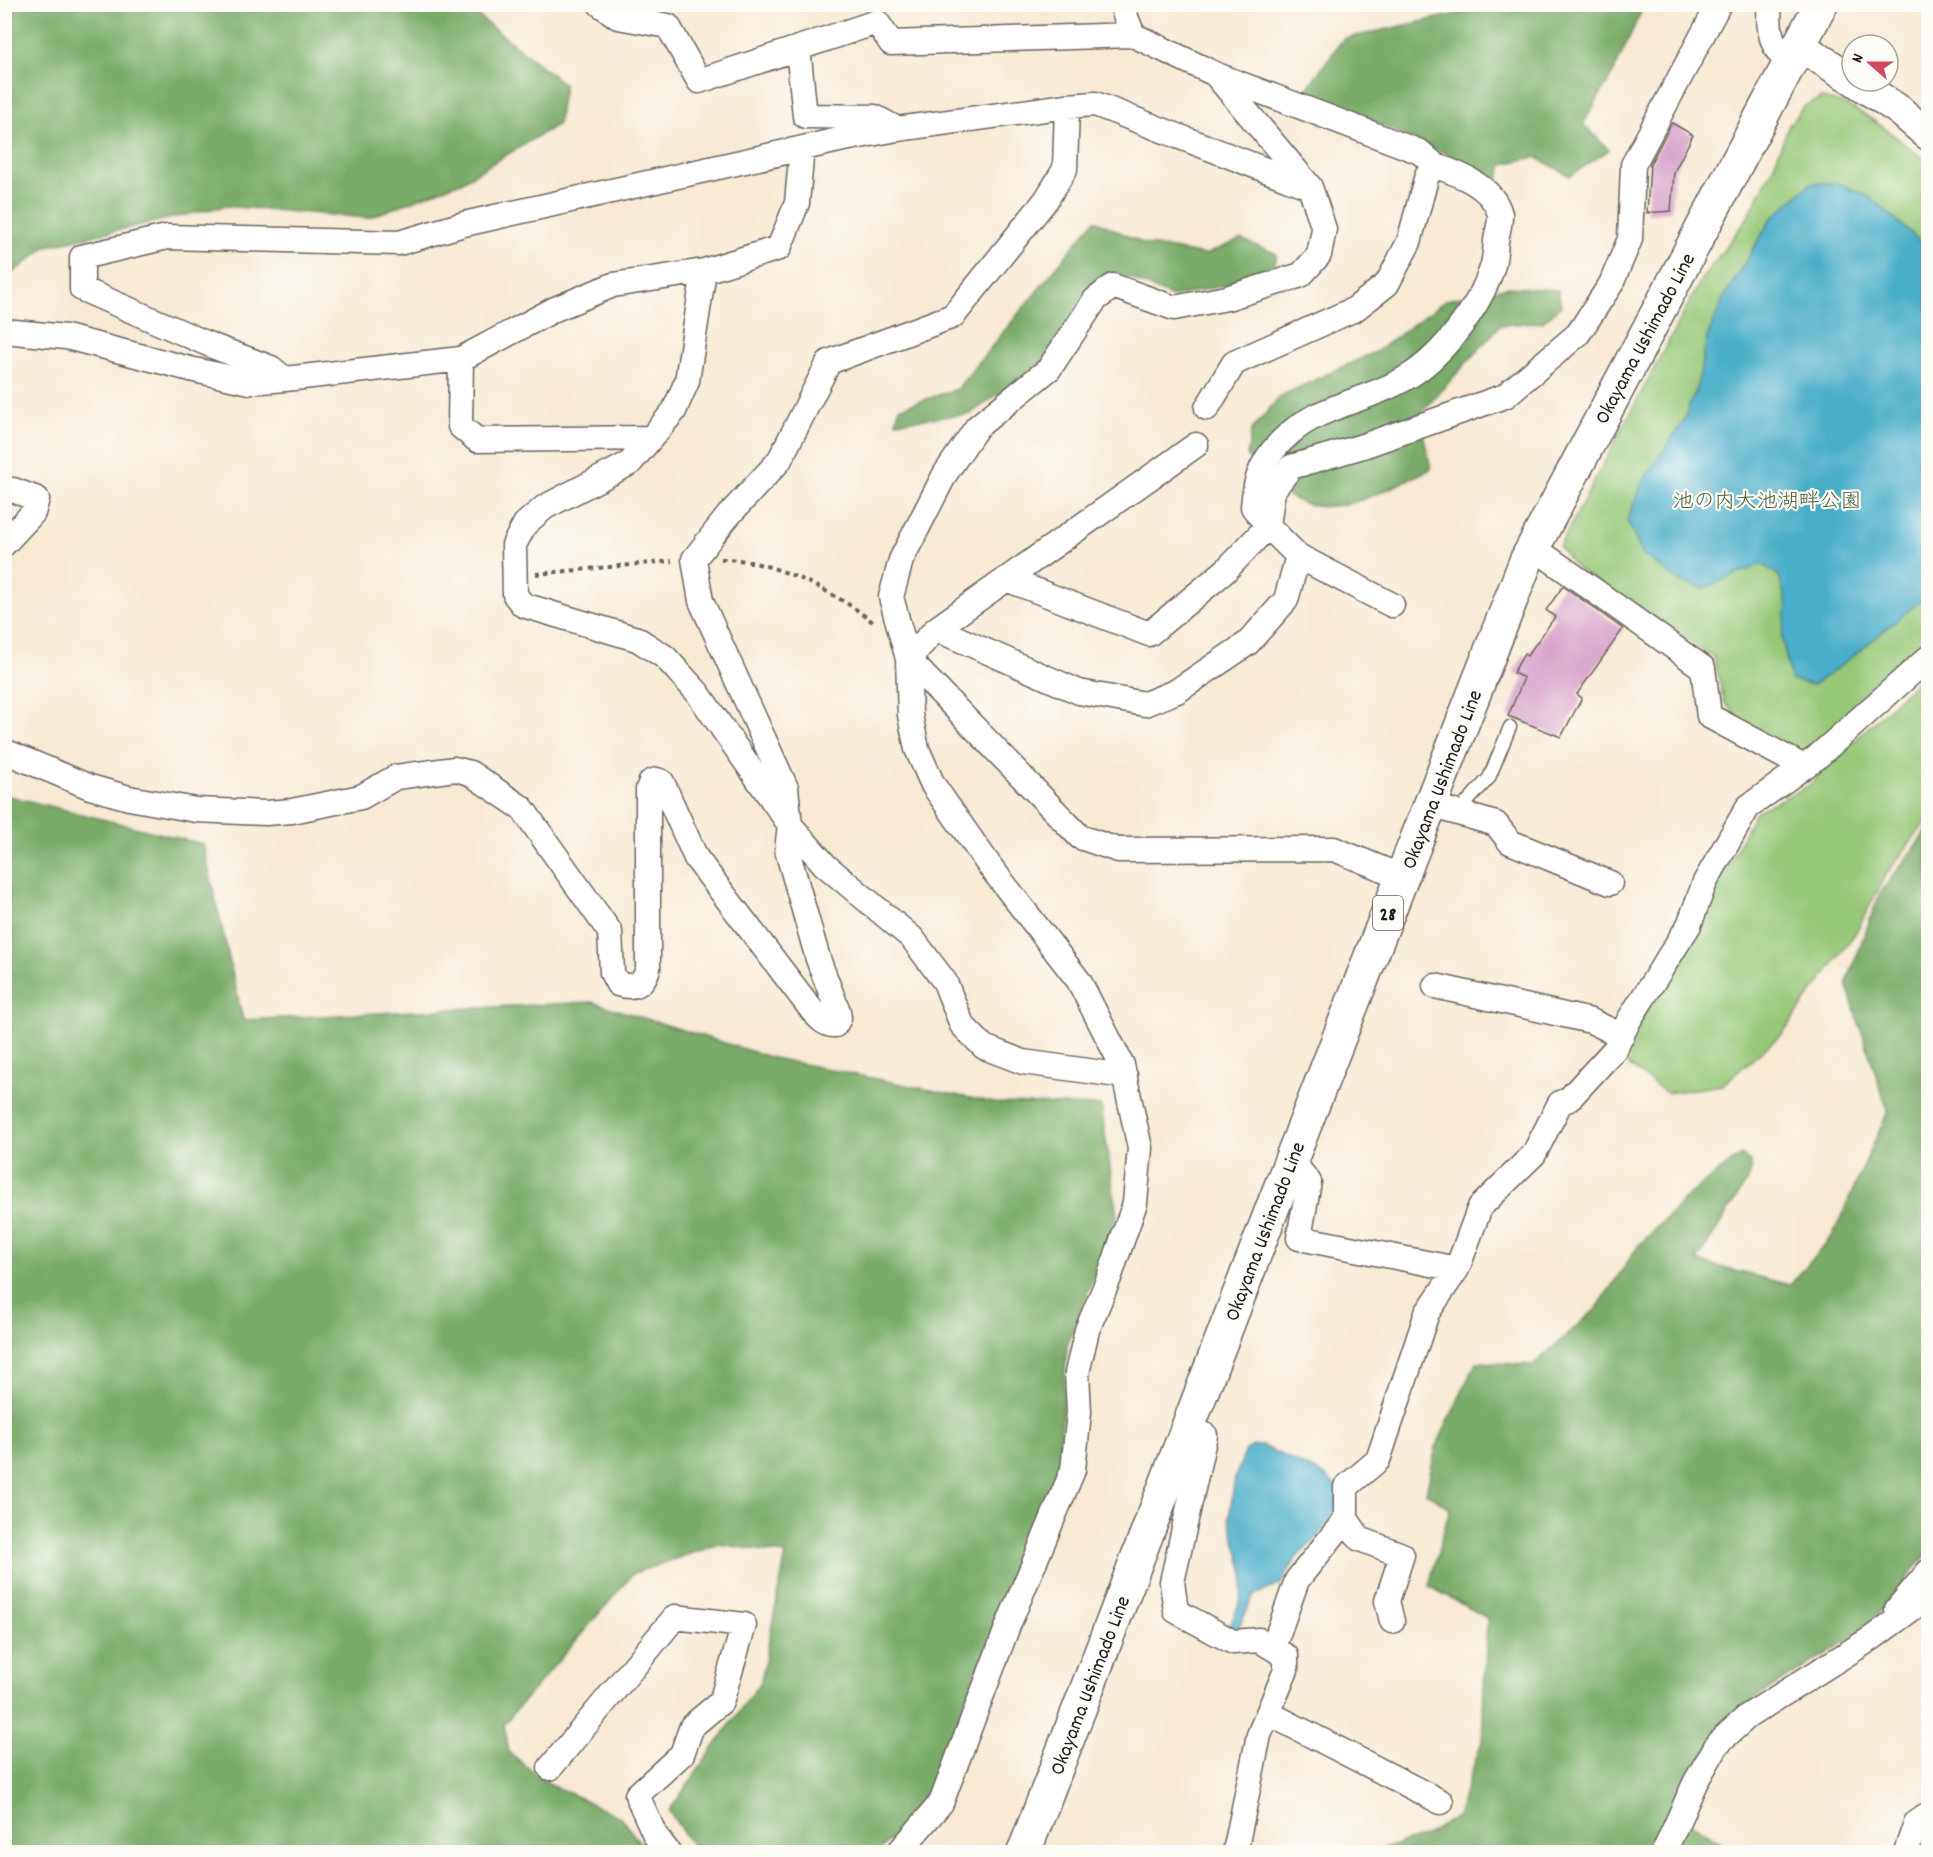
<svg xmlns="http://www.w3.org/2000/svg" width="1933" height="1857" viewBox="0 0 1933 1857" font-family="Dekko,'Klee One',sans-serif">
  <rect width="100%" height="100%" fill="#fdfcf7"/>
  <filter id="ink" filterUnits="userSpaceOnUse"><feTurbulence type="fractalNoise" baseFrequency=".0167" numOctaves="2"/><feDisplacementMap in="SourceGraphic" scale="12" xChannelSelector="R" yChannelSelector="G"/><feConvolveMatrix kernelMatrix="1 2 1 2 8 2 1 2 1" color-interpolation-filters="sRGB"/></filter>
  <filter id="wash" filterUnits="userSpaceOnUse"><feTurbulence type="fractalNoise" baseFrequency=".008" numOctaves="4" result="noise"/><feDisplacementMap in="SourceGraphic" scale="24" xChannelSelector="R" yChannelSelector="G"/><feGaussianBlur stdDeviation="1.35" result="paint"/><feColorMatrix in="noise" values="0 0 0 0 0 0 0 0 0 0 0 0 0 0 0 0 0 1.4 0 .05"/><feComposite in="paint" operator="in"/></filter>
  <g filter="url(#wash)">
    <rect width="100%" height="100%" fill="#f7e9d4"/>
    <path fill="#97c877" stroke="#5a724a" stroke-width="1.5" d="M1821,98C1860,103 1897,139 1928,162V648L1806,754L1785,752L1751,731L1724,702L1714,657L1576,568L1559,547L1703,277L1746,220L1772,170L1789,125L1803,107Z
      M1928,670V819L1885,876L1856,932L1782,1034L1722,1085L1667,1093L1617,1057L1692,937L1755,812L1808,786Z"/>
    <path fill="#79ac68" stroke="#4a6442" stroke-width="1.5" d="M5,4L469,5L468,8L564,84L558,124L461,182L368,218L225,206L47,246L5,279Z
      M1497,5H1644L1614,71L1583,124L1609,150L1570,176L1536,157L1503,164L1496,186L1456,158L1376,123L1300,98L1343,39Z
      M1095,220L1144,244L1205,255L1241,239L1277,254L1273,274L1173,297L1118,273L1090,291L1041,364L970,414L896,422L899,408L957,389Z
      M1509,287L1558,290L1561,306L1543,322L1501,325L1419,415L1431,469C1391,486 1339,521 1296,500C1278,492 1262,470 1247,457L1251,431L1280,396L1377,351L1446,300Z
      M5,795L203,844L243,1020L592,1002L773,1058L995,1103L1101,1106L1117,1216L1067,1346L1059,1464L933,1783L903,1826L878,1852H696L669,1811L761,1681L786,1554L719,1544L634,1573L504,1724L509,1752L544,1781L620,1817L647,1852H5Z
      M1928,829V1553L1866,1629L1751,1701L1671,1810L1735,1852H1372L1425,1836L1457,1816L1482,1741L1487,1618L1429,1586L1450,1508L1426,1493L1436,1447L1476,1362L1533,1365L1597,1308L1638,1246L1692,1192L1741,1155L1751,1162L1750,1176L1697,1261L1790,1285L1833,1235L1888,1111L1846,984L1880,893Z"/>
    <path fill="#4aaec9" stroke="#336572" stroke-width="1.5" d="M1811,183H1838L1870,197L1928,248V595C1889,625 1854,659 1813,685L1791,680L1782,639L1787,606L1779,576L1762,564L1704,588L1682,583L1642,554L1627,520L1643,481L1683,422L1698,383L1707,337L1723,299L1771,219Z
      M1253,1446H1263L1326,1476L1339,1489L1340,1504L1316,1539L1297,1557L1280,1585L1254,1595L1237,1631L1229,1628L1241,1599L1244,1573L1229,1518L1235,1477L1246,1450Z"/>
    <g id="blocks">
      <path fill="#d6a1c8" d="M1672,123L1693,135L1674,172L1671,211L1647,213L1650,164Z
        M1563,586L1623,629L1577,694L1582,698L1561,737L1508,716L1524,678L1513,673L1524,654L1527,656L1555,617L1546,610Z"/>
    </g>
  </g>
  <g filter="url(#ink)">
    <use href="#blocks" fill-opacity="0" stroke="#69645c" stroke-width="1.5"/>
    <g fill="none" stroke-linecap="round" stroke-linejoin="round">
      <defs>
        <path id="service" d="M1457,813L1489,778L1510,727"/>
        <path id="minor" d="M600,4L618,17L668,26L699,81L877,22L891,43L1133,35
          M1770,4C1767,28 1772,50 1790,64
          M798,48L805,116L875,117L897,129
          M1217,75L1420,152L1436,166
          M704,271L687,381L674,411L630,463L545,507L525,524L514,545L515,595L523,605L637,639L665,657L697,692L790,825L825,865L912,938L945,982L962,1025L984,1047L1023,1062L1125,1076
          M4,331L66,337L194,370L250,382L285,379L271,368L215,347L82,289V257L167,237L399,243L464,224L839,140L897,129L1067,106L1095,104L1307,186
          M461,359L460,426L477,440L651,438
          M285,379L461,359L555,309L613,285L704,271L779,248L797,203L802,148
          M4,491L13,490L37,499L33,513L4,544
          M1533,547L1703,668L1709,716L1802,766
          M1298,556L1392,605
          M1006,579L1149,634L1225,571L1268,526L1253,507C1255,474 1265,455 1290,433C1322,405 1370,400 1406,378C1441,358 1480,307 1492,268C1495,260 1495,250 1496,241C1497,233 1501,221 1500,214C1493,187 1460,174 1436,166L1427,175L1409,242L1387,284L1355,309L1234,363L1207,408
          M936,629L1196,445
          M908,659L936,629L1079,692L1145,704L1177,691L1248,643L1286,600L1298,556L1268,526L1273,490L1291,467L1363,446L1505,396L1578,334L1611,284L1630,239L1633,165L1719,4
          M908,659L1080,837L1118,850L1334,849L1402,877
          M4,751L90,787L129,798L196,810L266,813L292,811L361,797L396,777L455,769L470,773L522,808L610,932L612,973L618,984C634,989 643,985 648,969V789L651,782L657,780L662,782L696,858L811,1009C817,1016 825,1026 835,1025L839,1018L838,1011L818,959L787,850L790,825L786,788L701,601L694,559L728,516L779,461L829,362L953,316L1046,200L1065,169L1067,106
          M1430,805L1496,824L1510,842L1610,883
          M1435,986L1591,1021L1622,1036
          M1291,1160L1309,1182L1299,1238L1457,1269L1480,1207L1534,1154L1560,1103L1569,1099L1615,1049L1629,1020L1689,925L1705,882L1748,807L1816,758L1928,658
          M1188,1427L1205,1435L1172,1582L1176,1611L1233,1642L1259,1640L1286,1656V1670L1259,1735L1235,1852
          M1346,1519V1487L1378,1460L1427,1313L1457,1269
          M1897,1609L1928,1572
          M1273,1648L1297,1580L1346,1519L1360,1539L1402,1555L1387,1601L1392,1621
          M1268,1713L1441,1802
          M550,1768L675,1617L744,1625L721,1702L692,1726L682,1754L637,1795L655,1835L668,1852
          M899,1852L941,1803L1009,1623L1073,1470L1079,1412L1077,1373L1087,1330L1109,1278L1135,1203L1140,1148L1122,1065L1079,981L989,865L933,785L917,749L910,715L908,659L891,597L901,560L945,474L977,427L1049,369L1095,300L1113,286L1174,308L1227,298L1301,275L1319,255L1324,229L1310,187L1215,74L1133,35L1124,12V4
          M1664,1852L1695,1783L1718,1743L1748,1716L1872,1638L1928,1597
          M1906,1852L1916,1823L1928,1815"/>
        <path id="tertiary" d="M1800,46L1852,79
          M1855,81L1899,110L1928,135"/>
        <path id="primary" d="M1024,1852L1291,1160L1526,561L1821,4"/>
      </defs>
      <use href="#service" stroke="#69645c" stroke-width="15"/>
      <use href="#minor" stroke="#69645c" stroke-width="27"/>
      <use href="#tertiary" stroke="#69645c" stroke-width="33"/>
      <use href="#primary" stroke="#69645c" stroke-width="36"/>
      <path stroke="#69645c" stroke-width="4" stroke-dasharray="4.5 4.5" stroke-linecap="butt" d="M721,559C769,558 839,593 875,624
        M536,574L672,561"/>
      <use href="#service" stroke="#fff" stroke-width="12"/>
      <use href="#minor" stroke="#fff" stroke-width="24"/>
      <use href="#tertiary" stroke="#fff" stroke-width="30"/>
      <use href="#primary" stroke="#fff" stroke-width="33"/>
    </g>
  </g>
  <g text-anchor="middle" stroke-width="4.5" stroke-linejoin="round" paint-order="stroke">
    <rect fill="#fdfcf7" stroke="#605f5e" stroke-width="1.5" x="1373" y="896" width="30" height="34" rx="4.5"/>
    <g font-size="20" font-weight="bold" fill="#1c1c1c">
      <text x="1388" y="920">28</text>
    </g>
    <g font-size="21" fill="#1c1c1c" stroke="#fdfcf7">
      <text transform="translate(1644 338) rotate(-62)" y="7">Okayama Ushimado Line</text>
      <text transform="translate(1441 779) rotate(-69)" y="7">Okayama Ushimado Line</text>
      <text transform="translate(1264 1231) rotate(-69)" y="7">Okayama Ushimado Line</text>
      <text transform="translate(1089 1685) rotate(-69)" y="7">Okayama Ushimado Line</text>
    </g>
    <g font-size="21" fill="#4d6140" stroke="#fdfcf7">
      <text x="1767" y="507">池の内大池湖畔公園</text>
    </g>
  </g>
  <rect width="1933" height="1857" fill="none" stroke="#fdfcf7" stroke-width="24"/>
  <g transform="translate(1870 63) rotate(291)"><circle r="28" fill="#fdfcf7" stroke="#a3a29f" stroke-width="1.5"/>
  <path d="M0-4.5L10 22L0 15L-10 22Z" fill="#d1495b"/>
  <text y="-9" font-size="16" font-weight="bold" text-anchor="middle" fill="#1c1c1c">N</text>
  </g>
</svg>
